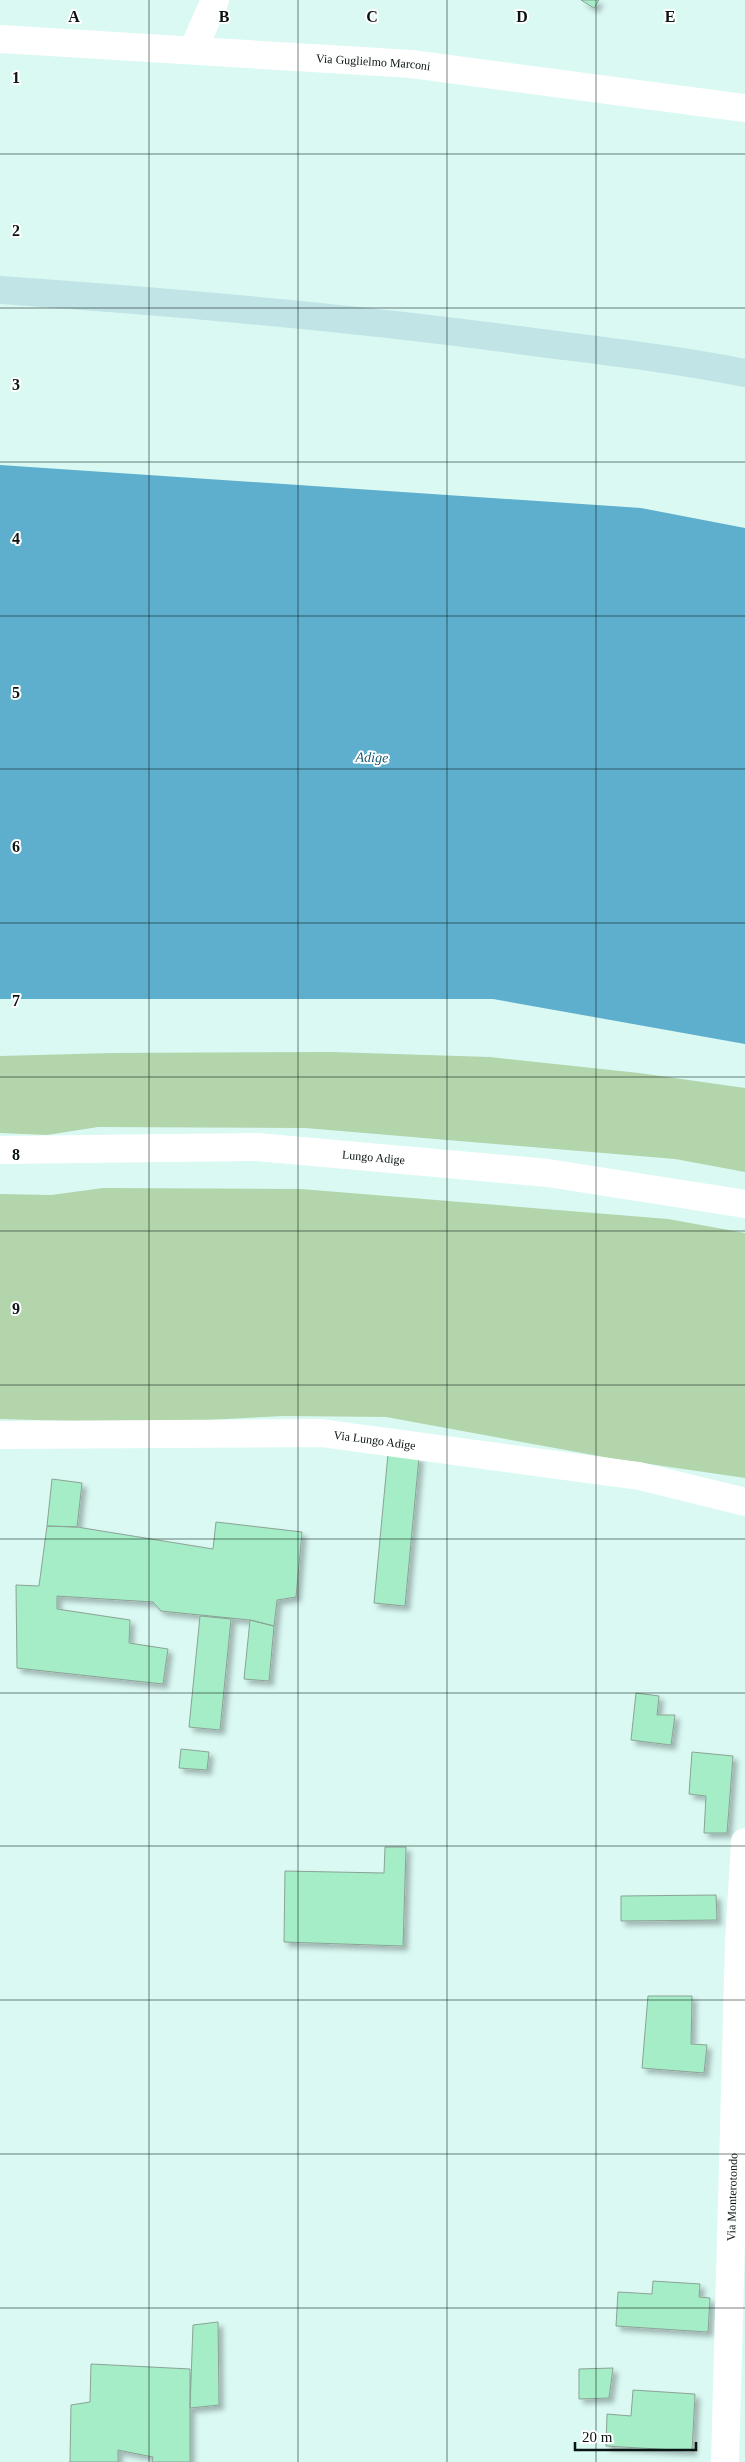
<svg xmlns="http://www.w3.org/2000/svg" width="745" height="2462" viewBox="0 0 745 2462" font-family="'Times New Roman',serif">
  <defs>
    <filter id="shadow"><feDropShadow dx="4.5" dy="4.5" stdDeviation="2.5" flood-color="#0004"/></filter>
  </defs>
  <rect width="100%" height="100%" fill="#daf9f3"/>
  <path fill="#b3d5ac" d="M332,1052L490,1057L639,1073L745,1088V1172L675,1159L305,1128L98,1127L47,1135L0,1133V1056L111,1053Z
    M103,1188L301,1189L668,1219L745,1233V1478L615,1459L386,1417L283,1416L149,1423L0,1419V1194L51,1195Z"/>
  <path fill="#5eafcd" d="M0,465L641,508L745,528V1044L493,999H0Z"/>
  <path fill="#a4edc7" stroke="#8ba396" filter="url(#shadow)" d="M581,0H599L594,8Z
    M388,1454L419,1457L405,1606L374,1603Z
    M52,1479L82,1483L77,1527L47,1526Z
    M216,1522L302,1532L296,1597L277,1600L274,1626L250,1620L161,1611L153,1602L57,1596V1609L130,1620L129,1643L168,1649L163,1684L17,1668L16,1585L39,1586L47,1526L77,1527L213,1549Z
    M200,1616L231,1619L220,1730L189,1727Z
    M250,1620L274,1626L269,1681L244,1679Z
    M636,1693L659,1696L657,1715H675L671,1745L631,1740Z
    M181,1749L209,1752L207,1770L179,1768Z
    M692,1752L733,1756L727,1833H704L706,1796L689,1794Z
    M385,1847H406L403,1946L284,1942L285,1871L384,1873Z
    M716,1895L717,1920L621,1921V1896Z
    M648,1996H692L691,2044L707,2045L704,2073L642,2068Z
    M653,2281L700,2284L699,2297L710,2298L708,2332L616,2326L618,2292L652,2294Z
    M218,2322L219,2405L190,2408L193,2325Z
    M91,2364L190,2369V2462H152L153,2457L118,2450V2462H70L71,2405L90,2402Z
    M613,2368L609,2398L579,2399V2369Z
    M633,2390L695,2394L692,2451L606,2446L607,2414L631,2416Z"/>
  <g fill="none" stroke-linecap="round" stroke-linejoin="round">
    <g stroke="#fff" stroke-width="28">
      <path id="s1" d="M0,39L411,64L745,108"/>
      <path d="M193,50L215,0"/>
      <path id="s2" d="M0,1150L257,1147L548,1173L745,1204"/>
      <path id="s3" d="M0,1435L321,1433L639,1476L745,1502"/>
      <path id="s4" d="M725,2462L739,1943L745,1842"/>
    </g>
    <path stroke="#c1e4e6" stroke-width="28" d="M0,290C173,302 346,317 518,340C594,350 670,358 745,373"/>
  </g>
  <path fill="none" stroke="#0a1513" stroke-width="1" stroke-opacity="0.55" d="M149,0V2462M298,0V2462M447,0V2462M596,0V2462M0,154H745M0,308H745M0,462H745M0,616H745M0,769H745M0,923H745M0,1077H745M0,1231H745M0,1385H745M0,1539H745M0,1693H745M0,1846H745M0,2000H745M0,2154H745M0,2308H745"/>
  <g text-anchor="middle" stroke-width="4" stroke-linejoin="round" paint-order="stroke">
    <g font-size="12" fill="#0a1513" stroke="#fff">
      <text dy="4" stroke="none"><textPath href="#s1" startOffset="374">Via Guglielmo Marconi</textPath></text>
      <text dy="4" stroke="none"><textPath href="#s2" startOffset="374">Lungo Adige</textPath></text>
      <text dy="4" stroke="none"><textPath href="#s3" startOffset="375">Via Lungo Adige</textPath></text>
      <text dy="4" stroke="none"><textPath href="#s4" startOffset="265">Via Monterotondo</textPath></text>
    </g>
    <g font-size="14" font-style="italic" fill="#16586d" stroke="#fff">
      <text transform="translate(372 757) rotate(2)" y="5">Adige</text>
    </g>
  </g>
  <g font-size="16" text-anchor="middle" font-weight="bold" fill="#0a1513" stroke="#fff" stroke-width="4" stroke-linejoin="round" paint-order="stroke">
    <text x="74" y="22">A</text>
    <text x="224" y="22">B</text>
    <text x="372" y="22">C</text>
    <text x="522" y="22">D</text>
    <text x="670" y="22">E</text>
    <text x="16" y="83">1</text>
    <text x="16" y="236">2</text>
    <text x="16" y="390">3</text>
    <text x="16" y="544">4</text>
    <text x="16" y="698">5</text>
    <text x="16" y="852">6</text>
    <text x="16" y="1006">7</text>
    <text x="16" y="1160">8</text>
    <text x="16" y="1314">9</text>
  </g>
  <path d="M575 2442v8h121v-8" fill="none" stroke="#0a1513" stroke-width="2.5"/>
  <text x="582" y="2442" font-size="15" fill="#0a1513" stroke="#ffffff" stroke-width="4" paint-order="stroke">20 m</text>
</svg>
